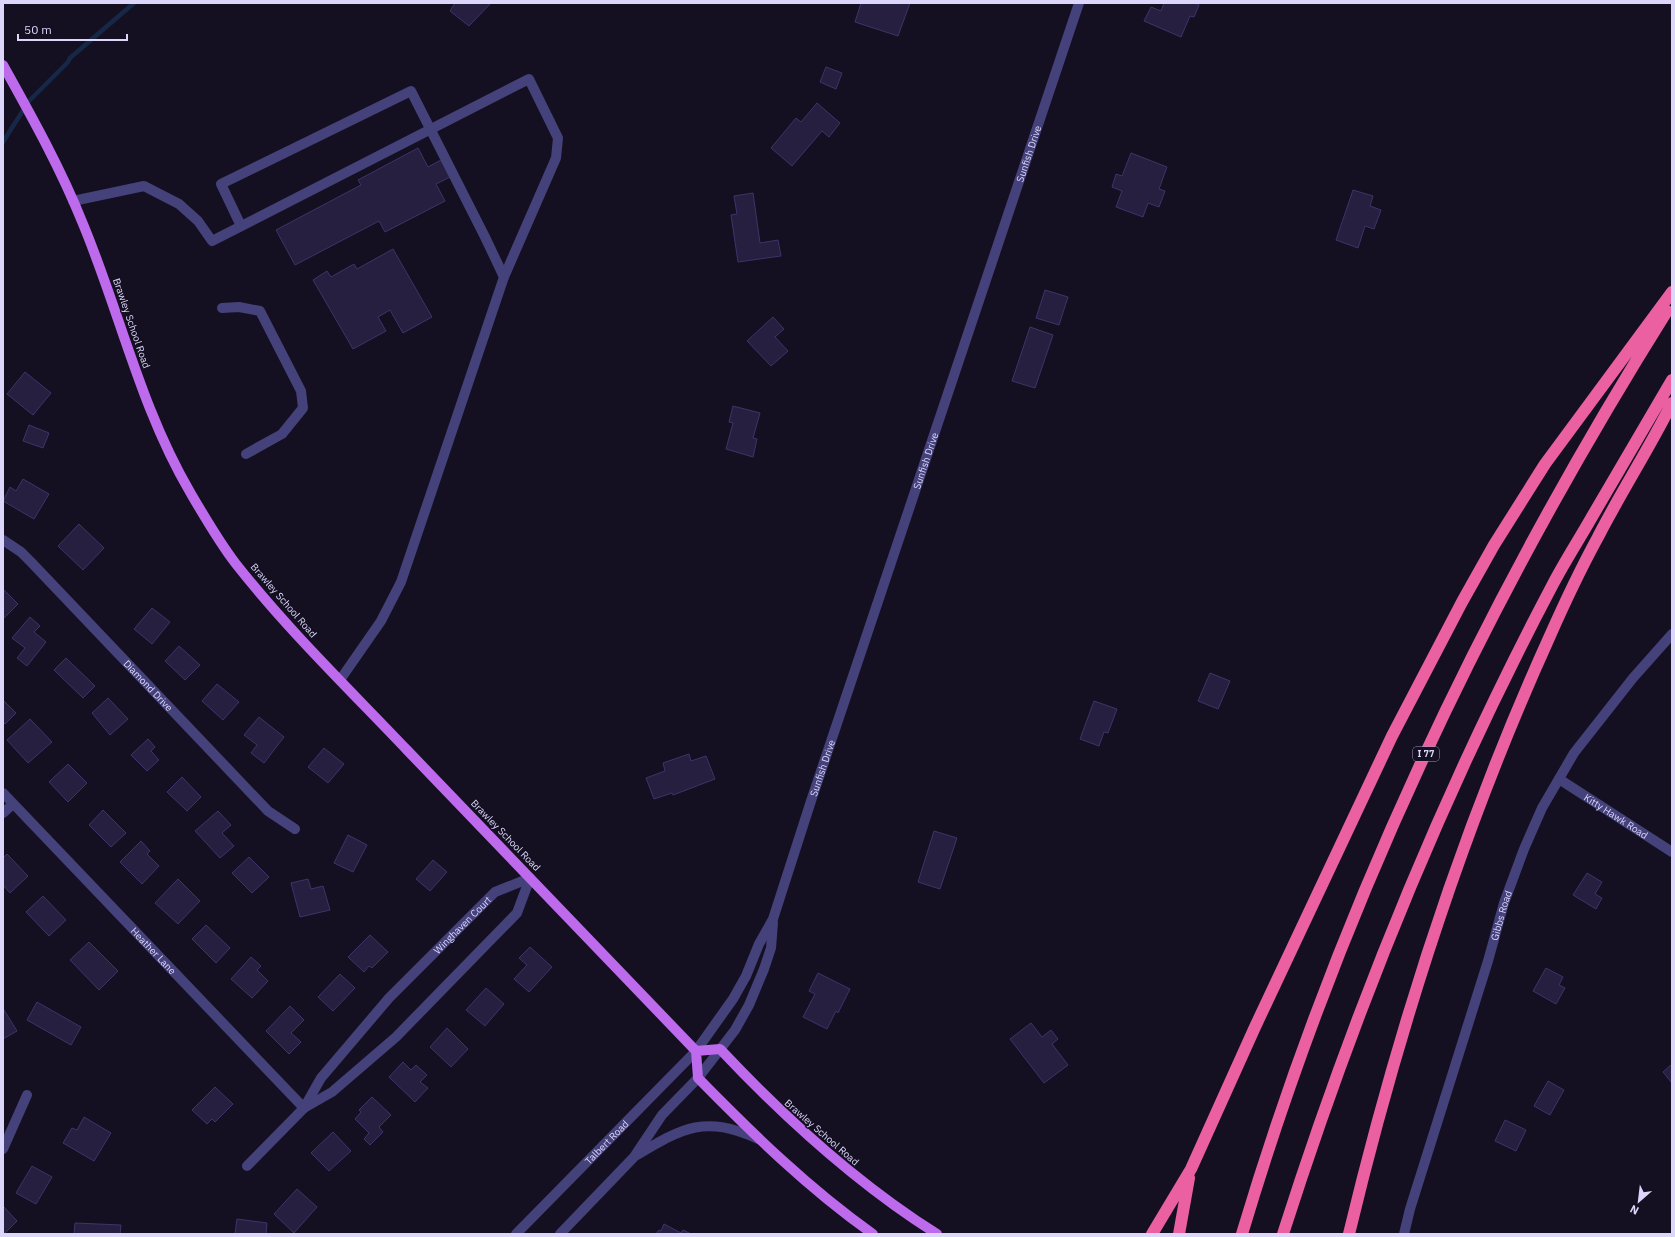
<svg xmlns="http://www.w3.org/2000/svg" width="1675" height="1237" viewBox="0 0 1675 1237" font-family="'IBM Plex Sans',sans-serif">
  <rect width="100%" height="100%" fill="#141021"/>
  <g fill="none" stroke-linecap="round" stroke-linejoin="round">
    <path stroke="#162846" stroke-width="4.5" d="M3,142L29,101L68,62L70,58L134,3"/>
  </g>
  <path fill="#261f40" stroke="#3f3469" d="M455,3H491L469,26L450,11Z
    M861,3H910L898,36L855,22Z
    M1164,3H1195L1199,5L1194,17L1190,16L1181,37L1144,21L1151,7L1161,11Z
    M826,67L842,73L836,89L820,82Z
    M817,103L840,123L829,137L822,131L792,166L771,148L796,118L801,122Z
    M418,148L428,167L441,160L450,177L436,184L445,201L385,232L379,221L295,265L276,230L361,185L358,180Z
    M1131,153L1167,167L1159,189L1165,191L1159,207L1148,203L1143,217L1116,207L1122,191L1112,187L1116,174L1122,176Z
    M1353,190L1373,196L1370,206L1381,210L1374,229L1365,226L1358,248L1336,240Z
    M753,193L760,243L778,240L781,256L738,262L731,215L737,214L734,196Z
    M393,249L432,317L403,333L390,310L378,317L386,331L353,349L313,280L327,271L331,277L354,264L357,269Z
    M1045,290L1068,297L1059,325L1036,318Z
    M773,317L784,329L775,337L788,351L771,366L747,341Z
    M1030,327L1053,335L1035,388L1012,381Z
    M25,372L51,393L33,415L7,394Z
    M733,406L760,413L753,438L757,439L753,457L726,449L733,423L729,422Z
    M29,425L49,433L43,448L23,441Z
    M23,479L49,494L34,519L3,501L10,487L16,491Z
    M79,524L104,548L83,570L58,546Z
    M3,589L18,604L3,619Z
    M152,608L170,622L152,644L134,629Z
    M30,617L40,626L34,632L46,642L27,666L17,658L25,648L12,638Z
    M179,646L200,665L185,680L165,661Z
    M66,658L95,686L83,698L54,670Z
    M1210,673L1230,681L1218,709L1198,701Z
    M217,684L239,702L223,720L202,701Z
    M108,698L128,719L110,735L92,713Z
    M3,700L16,713L5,724L3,722Z
    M1094,701L1117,709L1108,733L1104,732L1099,746L1080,739Z
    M259,717L284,737L264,763L251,753L257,745L244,735Z
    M30,719L52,742L28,763L7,740Z
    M148,739L155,747L151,751L159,760L147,771L131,755Z
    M324,748L344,764L328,783L308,767Z
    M689,754L691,761L706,756L715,779L673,795L672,793L654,799L646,778L665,771L663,763Z
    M68,764L87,783L68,802L49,782Z
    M182,777L201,797L187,811L167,792Z
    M103,810L126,833L111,847L89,825Z
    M218,811L231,825L222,833L234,846L220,858L195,831Z
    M934,831L957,838L940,889L918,882Z
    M348,835L367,845L353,872L334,863Z
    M141,841L150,851L147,854L159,866L142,884L120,862Z
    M7,854L28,876L10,893L3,885V858Z
    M249,857L269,877L252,893L232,873Z
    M433,860L447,872L430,891L416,879Z
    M1587,873L1602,882L1595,894L1602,898L1596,909L1573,895Z
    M178,879L200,901L178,924L155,903Z
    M308,879L311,889L323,886L330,910L300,917L291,883Z
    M43,896L66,920L49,936L26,912Z
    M206,925L230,948L216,963L192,939Z
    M370,935L388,952L372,968L369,966L364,972L348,957Z
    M89,942L118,971L99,990L70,960Z
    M530,947L552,967L529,992L514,979L527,965L519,958Z
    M251,957L261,966L257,970L268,981L252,998L231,979Z
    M1546,968L1563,977L1559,985L1565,988L1556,1004L1533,991Z
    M818,973L850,989L838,1013L836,1011L827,1029L803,1017L815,994L809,991Z
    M340,974L355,988L333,1011L318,997Z
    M486,988L504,1004L485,1026L466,1010Z
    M37,1002L81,1027L71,1045L27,1020Z
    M290,1006L304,1020L291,1033L301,1042L289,1054L266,1031Z
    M3,1010H4L17,1031L3,1039Z
    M1031,1023L1042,1037L1051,1030L1058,1039L1052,1044L1068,1065L1044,1083L1010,1039Z
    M447,1028L468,1049L451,1067L430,1047Z
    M403,1062L411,1070L416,1065L427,1075L420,1082L428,1088L415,1102L389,1077Z
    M1672,1064V1083L1663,1072Z
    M1548,1081L1564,1090L1550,1115L1534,1106Z
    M215,1087L233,1104L215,1122L212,1119L207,1124L192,1110Z
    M372,1097L391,1115L379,1127L383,1132L370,1145L364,1139L369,1133L355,1119L361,1112L359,1110Z
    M84,1117L111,1133L94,1161L63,1143L72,1128L77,1130Z
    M1505,1120L1526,1130L1516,1151L1495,1141Z
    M333,1132L351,1151L329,1171L311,1153Z
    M32,1166L52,1177L36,1204L16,1193Z
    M297,1189L317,1207L294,1233L274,1214Z
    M3,1206L17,1221L4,1234H3Z
    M237,1219L267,1223L266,1234H235Z
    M75,1223L121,1225L120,1234H74Z
    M664,1224L681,1233L683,1230L691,1234H656L659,1230L661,1231Z"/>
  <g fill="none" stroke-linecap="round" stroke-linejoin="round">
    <g stroke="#44417b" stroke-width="10">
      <path d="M73,201L144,186L179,204L198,221L212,241L529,79L558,138L556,158L504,277L401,582L381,621L340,680"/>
      <path d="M241,226L221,184L411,91L485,237L504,277"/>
      <path d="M222,308L239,307L260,311L301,391L303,408L282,434L246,454"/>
      <path id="s1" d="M3,540L21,552L31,562L268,811L295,829"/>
      <path id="s2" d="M1559,779L1672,852"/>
      <path id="s3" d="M3,793L304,1108"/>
      <path d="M3,813L13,804"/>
      <path id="s4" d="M304,1108L321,1078L389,998L495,892L530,878"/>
      <path d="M3,1149L27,1095"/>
      <path d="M637,1155C684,1127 705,1115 758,1139"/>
      <path d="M247,1166L304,1108L332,1092L396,1037L517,913L530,878"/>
      <path id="s5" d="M516,1234L696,1051L733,999L746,976L759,944L773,919L811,801L1079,3"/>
      <path d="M560,1234L634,1157L662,1115L698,1078L735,1030L749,1005L764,969L771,948L773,923"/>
      <path id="s6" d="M1404,1234L1410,1209L1488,961L1504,903L1524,849L1542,808L1574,753L1633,678L1672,634"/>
    </g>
    <path stroke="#be6aec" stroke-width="10" d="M3,65C32,117 61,169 83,224C120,313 141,409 190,492C204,516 219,542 236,564C288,630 349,689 407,750C503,850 600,951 696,1051L698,1078C753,1134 808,1188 873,1234
      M696,1051L720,1049C786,1119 856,1183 937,1234"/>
    <path stroke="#eb60a0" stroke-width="12" d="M1152,1234L1191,1169L1255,1027L1392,736L1462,602L1494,545L1545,464L1672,292
      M1179,1234L1189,1178
      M1242,1234C1339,909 1487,598 1667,311
      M1283,1234C1355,1009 1442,794 1553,584C1565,561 1580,538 1593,515C1619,470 1646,425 1672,380
      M1349,1234C1398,1030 1462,830 1549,638C1564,604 1580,570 1598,537C1621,492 1649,449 1672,403"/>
  </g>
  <g text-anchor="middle" stroke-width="3" stroke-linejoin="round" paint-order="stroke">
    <rect fill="#141021" stroke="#9f9bb9" stroke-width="1" x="1413" y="747" width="26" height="14" rx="3"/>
    <g font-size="9" font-weight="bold" fill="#dbd6fa">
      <text x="1426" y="757">I 77</text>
    </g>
    <g font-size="10" fill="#dbd6fa" stroke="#141021">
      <text dy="4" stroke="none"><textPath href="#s5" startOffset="1217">Sunfish Drive</textPath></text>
      <text transform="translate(132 323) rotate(71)" y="4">Brawley School Road</text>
      <text dy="4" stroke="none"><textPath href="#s5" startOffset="893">Sunfish Drive</textPath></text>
      <text transform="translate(284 600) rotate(49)" y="4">Brawley School Road</text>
      <text dy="4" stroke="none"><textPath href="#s1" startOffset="206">Diamond Drive</textPath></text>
      <text dy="4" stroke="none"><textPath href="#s5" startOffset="569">Sunfish Drive</textPath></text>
      <text dy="4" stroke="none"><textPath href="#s2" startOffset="68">Kitty Hawk Road</textPath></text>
      <text transform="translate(506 835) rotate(46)" y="4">Brawley School Road</text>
      <text dy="4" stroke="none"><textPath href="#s6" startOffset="333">Gibbs Road</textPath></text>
      <text dy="4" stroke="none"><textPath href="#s4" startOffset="243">Winghaven Court</textPath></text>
      <text dy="4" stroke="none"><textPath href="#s3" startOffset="218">Heather Lane</textPath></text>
      <text transform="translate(822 1132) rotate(41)" y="4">Brawley School Road</text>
      <text dy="4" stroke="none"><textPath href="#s5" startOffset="129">Talbert Road</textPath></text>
    </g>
  </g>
  <rect width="1675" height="1237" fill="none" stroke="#dbd6fa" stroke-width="8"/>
  <g transform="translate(1639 1201) rotate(208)" stroke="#141021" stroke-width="3" paint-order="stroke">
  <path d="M0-3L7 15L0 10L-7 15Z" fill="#dbd6fa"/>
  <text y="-6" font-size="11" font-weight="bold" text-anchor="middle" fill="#dbd6fa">N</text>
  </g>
  <path d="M18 34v6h109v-6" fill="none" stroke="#dbd6fa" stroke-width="2"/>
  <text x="24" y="34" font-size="12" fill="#dbd6fa" stroke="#141021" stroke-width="3" paint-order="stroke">50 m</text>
</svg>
